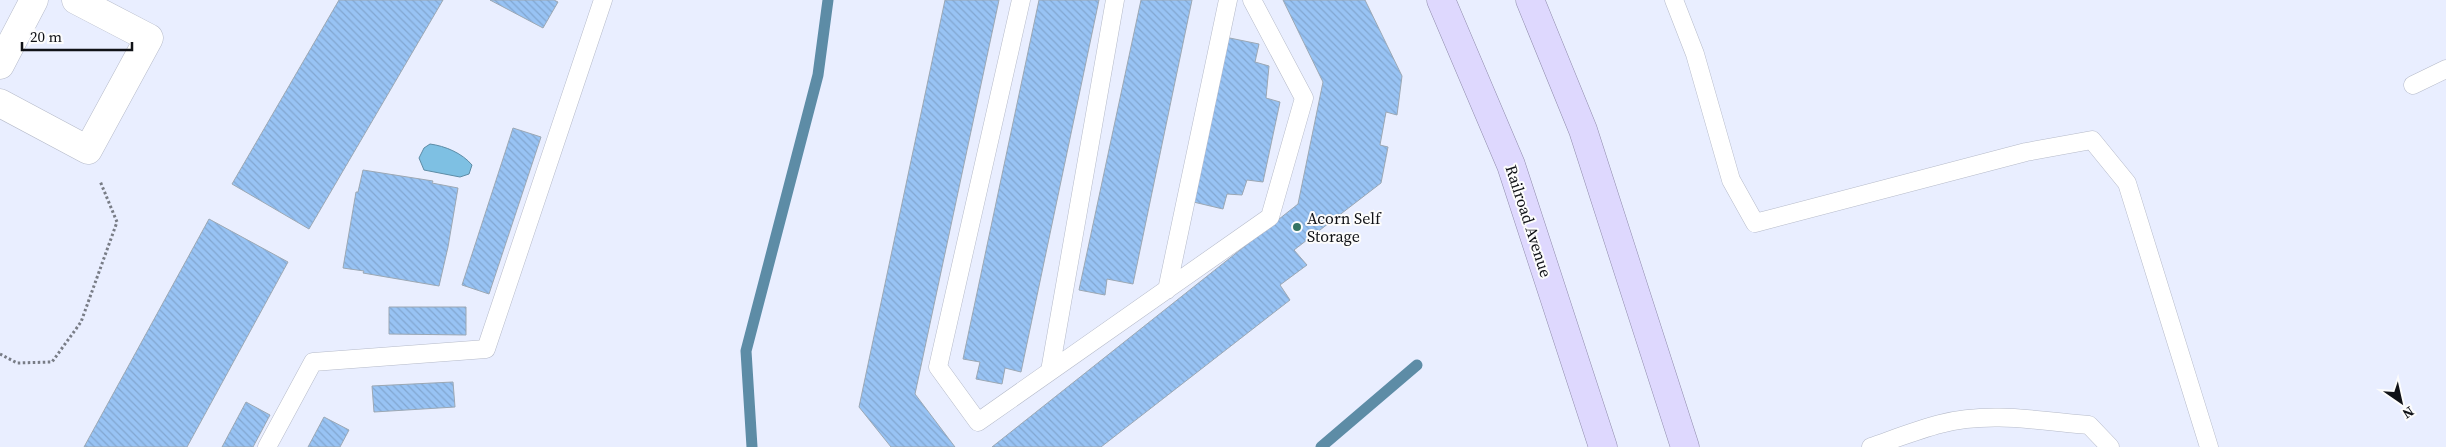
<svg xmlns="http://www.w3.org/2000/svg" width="2446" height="447" viewBox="0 0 2446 447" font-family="'Source Serif 4',serif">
  <defs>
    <pattern id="building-back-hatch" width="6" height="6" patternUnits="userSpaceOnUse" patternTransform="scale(1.25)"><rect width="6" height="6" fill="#98c3f4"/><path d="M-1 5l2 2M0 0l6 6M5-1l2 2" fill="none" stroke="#82a6d0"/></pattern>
  </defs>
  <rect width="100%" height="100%" fill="#e9eeff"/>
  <path fill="#7ec0e3" stroke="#5d8ca6" d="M430,144C445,146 462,153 472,165L469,174L460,177L424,170L419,158L424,148Z"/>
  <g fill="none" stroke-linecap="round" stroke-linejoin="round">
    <path stroke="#5d8ca6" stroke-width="11" d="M752,447L746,351L818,75L828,0
      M1321,447L1417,365"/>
  </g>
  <path fill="url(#building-back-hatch)" stroke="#9ca8b4" d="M339,0H443L309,229L232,184Z
    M490,0H554L558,2L543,28Z
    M945,0H999L915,394L955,447H891L859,407Z
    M1039,0H1099L1021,372L1005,368L1002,384L976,379L980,362L963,359Z
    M1141,0H1192L1133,284L1107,279L1105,295L1079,290Z
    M1283,0H1365L1402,76L1397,115L1386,112L1380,145L1388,147L1381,183L1294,250L1307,265L1280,285L1290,300L1101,447H992L1298,204L1323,82Z
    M1220,36L1259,44L1255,62L1269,66L1266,98L1280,102L1263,182L1247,180L1242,195L1227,194L1223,209L1185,200Z
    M513,128L541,137L489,294L462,285Z
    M363,170L433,181L432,183L458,188L448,247L439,286L363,273L364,271L343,268L356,192H358Z
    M209,219L288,262L187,447H84Z
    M389,307H466V335L389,334Z
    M453,382L455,407L374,412L372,386Z
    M246,402L270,415L253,447H222Z
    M324,417L349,430L340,447H308Z"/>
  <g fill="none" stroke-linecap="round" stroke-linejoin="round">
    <defs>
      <path id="service" d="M1021,0L938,367L978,422L1270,217L1304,98L1252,0
        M1674,0L1695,54L1731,180L1755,223L2026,152L2092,140L2127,183L2209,447
        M2413,85L2446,69
        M1167,290L1228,0
        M1050,371L1115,0
        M267,447L313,362L486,349L603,0
        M1871,447C1894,439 1917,430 1940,424C1988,411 2041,421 2089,425L2110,447"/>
      <path id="minor" d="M0,65L34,0
        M0,103L88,150L149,38L76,0"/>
      <path id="trunk" d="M1441,0L1511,165L1603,447
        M1530,0L1583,130L1685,447"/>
    </defs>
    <use href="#service" stroke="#b5bac9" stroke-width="19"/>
    <use href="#minor" stroke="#b5bac9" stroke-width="29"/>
    <use href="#trunk" stroke="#908cac" stroke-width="29"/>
    <path stroke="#787c86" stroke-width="3" stroke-dasharray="2.5 2.5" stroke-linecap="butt" d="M0,354L17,363L52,362L81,322L117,222L100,181"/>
    <use href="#service" stroke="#fff" stroke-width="18"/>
    <use href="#minor" stroke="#fff" stroke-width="28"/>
    <use href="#trunk" stroke="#ded8fe" stroke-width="28"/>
  </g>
  <circle fill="#347462" stroke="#fcfcfc" stroke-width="2" cx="1297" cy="227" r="5"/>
  <g text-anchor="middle" stroke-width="4" stroke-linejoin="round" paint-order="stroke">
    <g font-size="16" fill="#101217" stroke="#fcfcfc" text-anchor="start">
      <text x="1307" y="224">Acorn Self<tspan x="1307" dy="18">Storage</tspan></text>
    </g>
    <g font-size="16" fill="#101217" stroke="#fcfcfc">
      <text transform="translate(1529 221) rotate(72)" y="6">Railroad Avenue</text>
    </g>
  </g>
  <g transform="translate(2401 402) rotate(146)" stroke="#fcfcfc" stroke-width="4" paint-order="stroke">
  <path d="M0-4L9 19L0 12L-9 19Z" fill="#101217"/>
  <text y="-8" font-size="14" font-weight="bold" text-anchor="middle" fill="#101217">N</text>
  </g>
  <path d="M22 42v8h110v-8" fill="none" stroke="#101217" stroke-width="2.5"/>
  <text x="30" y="42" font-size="15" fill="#101217" stroke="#fcfcfc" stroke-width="4" paint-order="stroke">20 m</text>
</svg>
